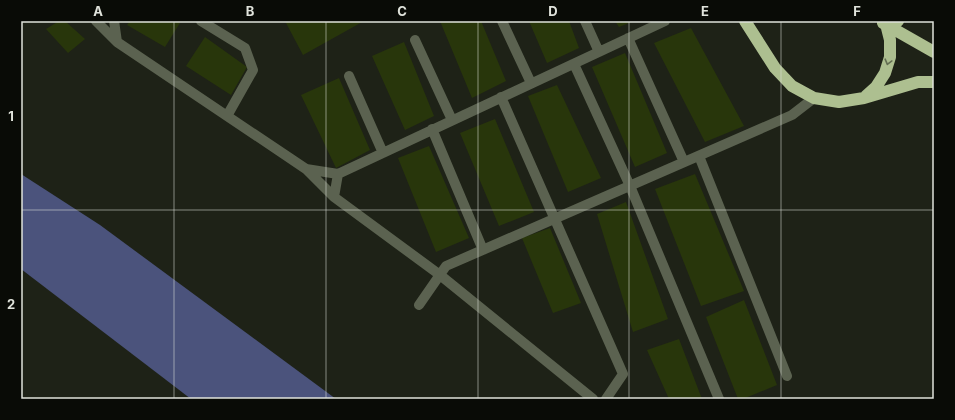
<svg xmlns="http://www.w3.org/2000/svg" width="955" height="420" viewBox="0 0 955 420" font-family="Inter,sans-serif">
  <rect width="100%" height="100%" fill="#1e2217"/>
  <path fill="#4b537c" d="M21,174L100,225L336,399H191L21,269Z"/>
  <path fill="#28360b" d="M59,21H65L85,39L68,53L46,29Z
    M130,21H177L180,23L165,47L127,25Z
    M285,21H364L303,55Z
    M440,21H481L506,81L472,98Z
    M529,21H569L579,48L547,63Z
    M615,21H634L619,27Z
    M691,28L744,126L705,142L654,43Z
    M205,37L247,67L231,95L186,66Z
    M404,42L434,116L405,130L372,56Z
    M625,53L667,153L635,167L592,67Z
    M339,78L370,150L336,168L301,95Z
    M557,85L601,178L568,192L528,96Z
    M495,119L534,212L499,226L460,133Z
    M429,146L469,238L436,252L398,158Z
    M695,174L744,291L701,306L655,189Z
    M626,202L668,319L633,332L597,214Z
    M550,228L581,303L553,313L522,238Z
    M744,300L777,385L743,399H738L706,317Z
    M679,339L702,399H669L647,350Z"/>
  <g fill="none" stroke-linecap="round" stroke-linejoin="round">
    <path stroke="#5b6250" stroke-width="10" d="M96,21L117,42L306,169L338,174L665,21
      M114,21L117,42
      M201,21L245,48L253,70L227,116
      M502,21L531,83
      M585,21L599,52
      M628,38L684,162
      M415,40L452,120
      M574,64L630,186L719,399
      M349,76L383,153
      M501,97L623,374L606,399
      M432,129L483,250
      M699,156L787,376
      M306,169L334,197
      M338,174L334,197L440,275L593,399
      M419,305L446,266L792,115L814,98"/>
    <path stroke="#adbf90" stroke-width="12" d="M745,21L775,68L792,86L814,98L839,102L864,98L918,82H934
      M883,23L934,52
      M866,96L876,87L885,73L890,57V40L886,24L898,21"/>
  </g>
  <defs><path id="oneway-chevron" d="M-2-3.5L2.5 0L-2 3.5" fill="none" stroke-width="1.6" stroke-linecap="round" stroke-linejoin="round"/></defs>
  <use stroke="#636e52" href="#oneway-chevron" transform="translate(888 62) rotate(105)"/>
  <path fill="none" stroke="#e0e3db" stroke-width="1" stroke-opacity="0.55" d="M174,21V399M326,21V399M478,21V399M629,21V399M781,21V399M21,210H934"/>
  <rect width="955" height="420" fill="none" stroke="#090b06" stroke-width="44"/>
  <rect x="22" y="22" width="911" height="376" fill="none" stroke="#e0e3db" stroke-width="1.5"/>
  <g font-size="13" text-anchor="middle" font-weight="bold" fill="#e0e3db">
    <text x="98" y="16">A</text>
    <text x="250" y="16">B</text>
    <text x="402" y="16">C</text>
    <text x="553" y="16">D</text>
    <text x="705" y="16">E</text>
    <text x="857" y="16">F</text>
    <text x="11" y="121">1</text>
    <text x="11" y="309">2</text>
  </g>
</svg>
